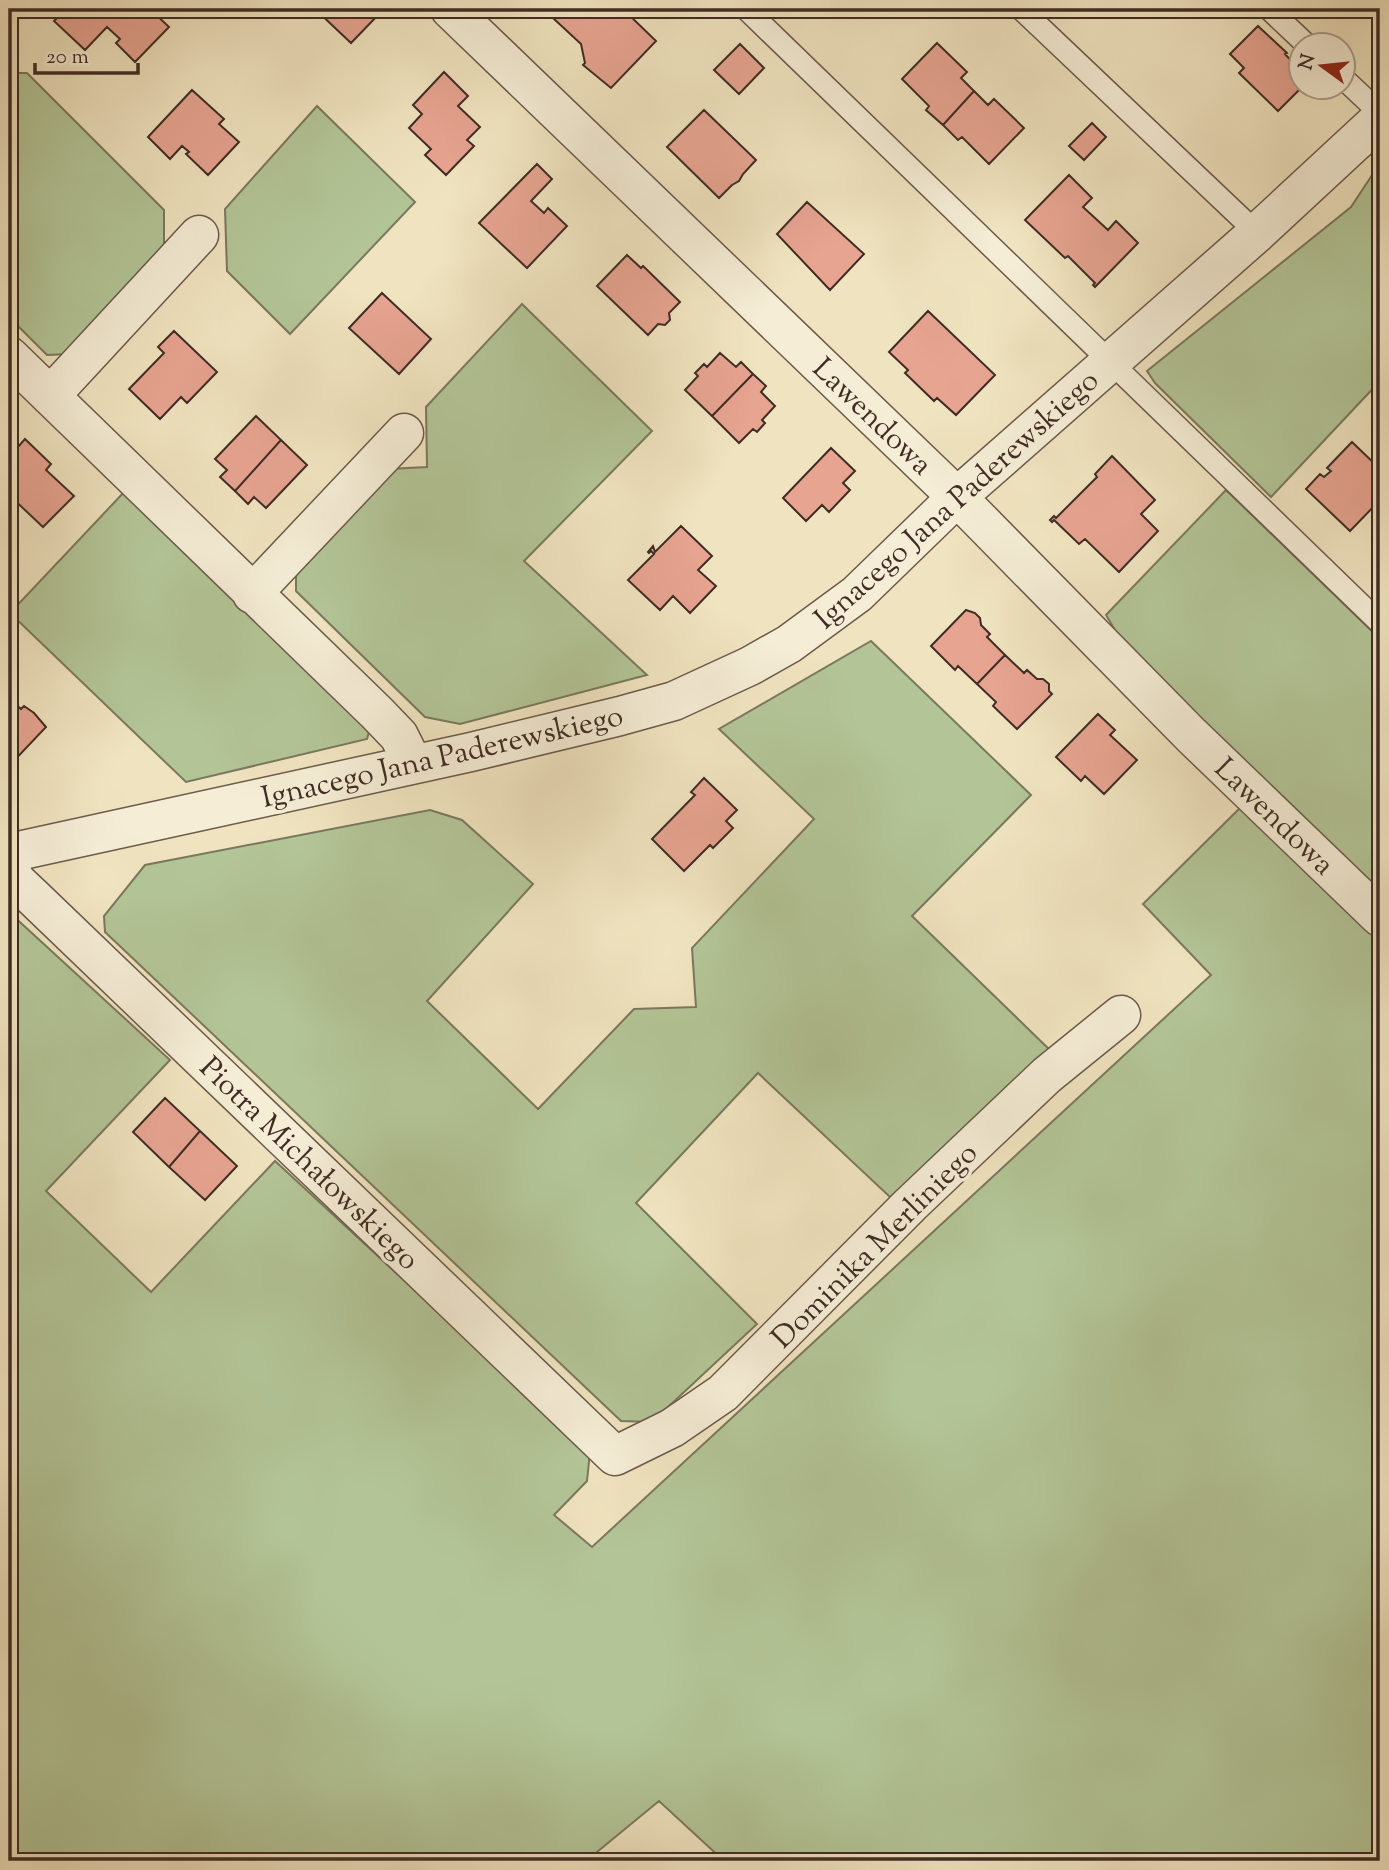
<svg xmlns="http://www.w3.org/2000/svg" width="1389" height="1870" viewBox="0 0 1389 1870" font-family="'Sorts Mill Goudy',serif">
  <rect width="100%" height="100%" fill="#f0e4c0"/>
  <filter id="stains"><feTurbulence type="fractalNoise" baseFrequency=".00286" numOctaves="4"/><feColorMatrix values="0 0 0 0 .2 0 0 0 0 .09 0 0 0 0 .02 0 0 0 .5 -.17"/></filter>
  <radialGradient id="worn" r=".72"><stop offset=".6" stop-color="#630" stop-opacity="0"/><stop offset="1" stop-color="#630" stop-opacity=".3"/></radialGradient>
  <path fill="#b3c597" stroke="#7a785e" stroke-width="2" d="M9,73H27L164,210V249L71,354L47,355L9,317Z
    M317,106L415,202L290,334L227,271L225,209Z
    M1380,163V381L1271,497L1155,383L1147,371L1351,207Z
    M522,304L652,431L524,561L647,675L460,724L425,717L296,591V569L388,469L427,467L426,407Z
    M126,490L371,725L367,739L186,782L10,613Z
    M1226,490L1380,639V901L1132,659L1106,615Z
    M871,641L1031,795L912,916L1053,1053L891,1198L758,1073L636,1203L757,1324L652,1422L621,1421L105,932L104,916L145,865L430,810L462,820L533,884L427,1001L538,1109L634,1009L696,1007L692,948L814,819L719,729Z
    M1244,804L1380,936V1861H724L659,1801L586,1861H9V912L170,1060L46,1191L151,1292L275,1161L590,1452L587,1481L554,1515L592,1547L1211,975L1143,904Z"/>
  <path fill="#e7a491" stroke="#402c24" stroke-width="2" d="M66,9H150L169,27L135,62L116,43L120,39L107,27L85,50L54,21Z
    M315,9H378L381,12L351,43Z
    M563,9H608L610,11L623,9L656,41L611,88L583,65L585,63L581,44L554,19Z
    M1258,26L1287,53L1285,54L1294,64L1296,62L1302,67V87L1278,111L1239,73L1244,68L1230,54Z
    M937,43L967,72L961,78L974,91L943,125L926,110L929,106L902,79Z
    M740,44L764,68L739,94L714,70Z
    M444,72L468,96L458,106L480,127L467,140L474,146L446,175L425,155L431,149L409,128L422,114L413,105Z
    M192,90L224,119L219,124L239,142L208,175L186,154L189,152L182,146L170,159L148,137Z
    M974,91L988,105L994,99L1024,128L989,164L962,137L958,140L943,125Z
    M704,110L756,160L743,174L739,181L732,185L719,198L667,147Z
    M1092,123L1106,137L1084,160L1069,146Z
    M537,164L552,179L531,201L544,213L548,208L567,226L527,268L479,223Z
    M1069,175L1092,198L1083,207L1108,230L1116,221L1138,243L1095,287L1093,285L1095,283L1068,256L1065,258L1025,220Z
    M807,202L864,254L830,290L777,234Z
    M627,255L641,268L643,266L680,302L669,313L670,320L665,325L658,324L648,335L597,286Z
    M382,293L431,339L399,374L349,328Z
    M928,311L995,375L956,415L937,398L934,401L905,373L908,370L889,352Z
    M174,331L217,372L187,403L181,397L160,419L129,389L164,353L158,347Z
    M720,353L736,367L741,362L753,374L712,416L685,390L698,376L695,373L704,364L707,367Z
    M753,374L766,386L761,392L775,406L762,420L765,423L757,432L753,429L739,443L712,416Z
    M256,416L281,440L235,491L220,477L227,470L215,459Z
    M25,439L51,464L46,470L74,496L43,527L9,495V457Z
    M281,440L307,465L266,508L254,497L248,504L235,491Z
    M1352,442L1380,469V500L1350,531L1306,489L1320,474L1324,477L1331,471L1327,468Z
    M831,448L855,471L843,483L850,490L829,512L822,505L806,521L783,498Z
    M1112,456L1155,500L1141,514L1158,531L1119,572L1085,539L1079,544L1054,520L1052,522L1050,520L1054,516L1056,518L1097,477L1095,474Z
    M681,526L712,556L698,570L716,586L690,613L673,596L660,610L628,580L654,554L651,551L649,553L648,552L653,546L655,552Z
    M966,610L975,613L980,618L981,625L990,634L987,637L1005,655L977,684L958,666L955,670L931,646Z
    M1005,655L1024,673L1027,670L1037,679H1043L1049,684V691L1052,694L1017,729L993,706L996,702L977,684Z
    M9,698L21,709L24,706L34,713L46,727L9,766Z
    M1098,714L1115,730L1110,735L1137,760L1104,794L1085,776L1081,781L1056,757Z
    M704,778L737,810L726,821L733,828L713,848L710,845L684,871L652,839L695,795L691,792Z
    M165,1098L200,1131L169,1167L133,1132Z
    M200,1131L237,1166L205,1200L169,1167Z"/>
  <g fill="none" stroke-linecap="round" stroke-linejoin="round">
    <defs>
      <path id="lane" d="M746,9L1380,623
        M1021,9L1257,233
        M1269,9L1308,46
        M1344,79L1380,113"/>
      <path id="street" d="M450,9L957,497L1191,735L1380,917
        M9,356L377,713L399,736L413,764
        M50,396L199,235
        M252,594L404,433
        M9,853L471,752L620,716L674,701L750,666L789,644L857,594L957,497L1257,233L1380,119
        M9,867L16,881L34,898L615,1456L672,1428L723,1393L910,1205L1047,1075L1121,1015"/>
    </defs>
    <use href="#lane" stroke="#6c5a4b" stroke-width="24"/>
    <use href="#street" stroke="#6c5a4b" stroke-width="41"/>
    <use href="#lane" stroke="#f5edd6" stroke-width="21"/>
    <use href="#street" stroke="#f5edd6" stroke-width="38"/>
  </g>
  <g text-anchor="middle" stroke-width="7" stroke-linejoin="round" paint-order="stroke">
    <g font-size="30" fill="#402c24" stroke="#f5edd6">
      <text transform="translate(873 416) rotate(44)" y="10">Lawendowa</text>
      <text transform="translate(956 499) rotate(-42)" y="10">Ignacego Jana Paderewskiego</text>
      <text transform="translate(442 756) rotate(-13)" y="10">Ignacego Jana Paderewskiego</text>
      <text transform="translate(1275 816) rotate(44)" y="10">Lawendowa</text>
      <text transform="translate(310 1163) rotate(44)" y="10">Piotra Michałowskiego</text>
      <text transform="translate(874 1245) rotate(-45)" y="10">Dominika Merliniego</text>
    </g>
  </g>
  <rect width="1389" height="1870" fill="none" stroke="#f0e4c0" stroke-width="35"/>
  <rect x="10" y="10" width="1368" height="1849" fill="none" stroke="#402c24" stroke-width="3.5"/>
  <rect x="18" y="18" width="1354" height="1835" fill="none" stroke="#402c24" stroke-width="2"/>
  <g transform="translate(1322 66) rotate(285)"><circle r="33" fill="#f5edd6" stroke="#ada08f" stroke-width="2"/>
  <path d="M0-5L12 26L0 18L-12 26Z" fill="#8f2418"/>
  <text y="-10" font-size="19" font-weight="bold" text-anchor="middle" fill="#402c24">N</text>
  </g>
  <path d="M35 63v10h103v-10" fill="none" stroke="#402c24" stroke-width="3.5"/>
  <text x="46" y="63" font-size="21" fill="#402c24" stroke="#f5edd6" stroke-width="5" paint-order="stroke">20 m</text>
  <rect width="100%" height="100%" filter="url(#stains)"/>
  <rect width="100%" height="100%" fill="url(#worn)"/>
</svg>
